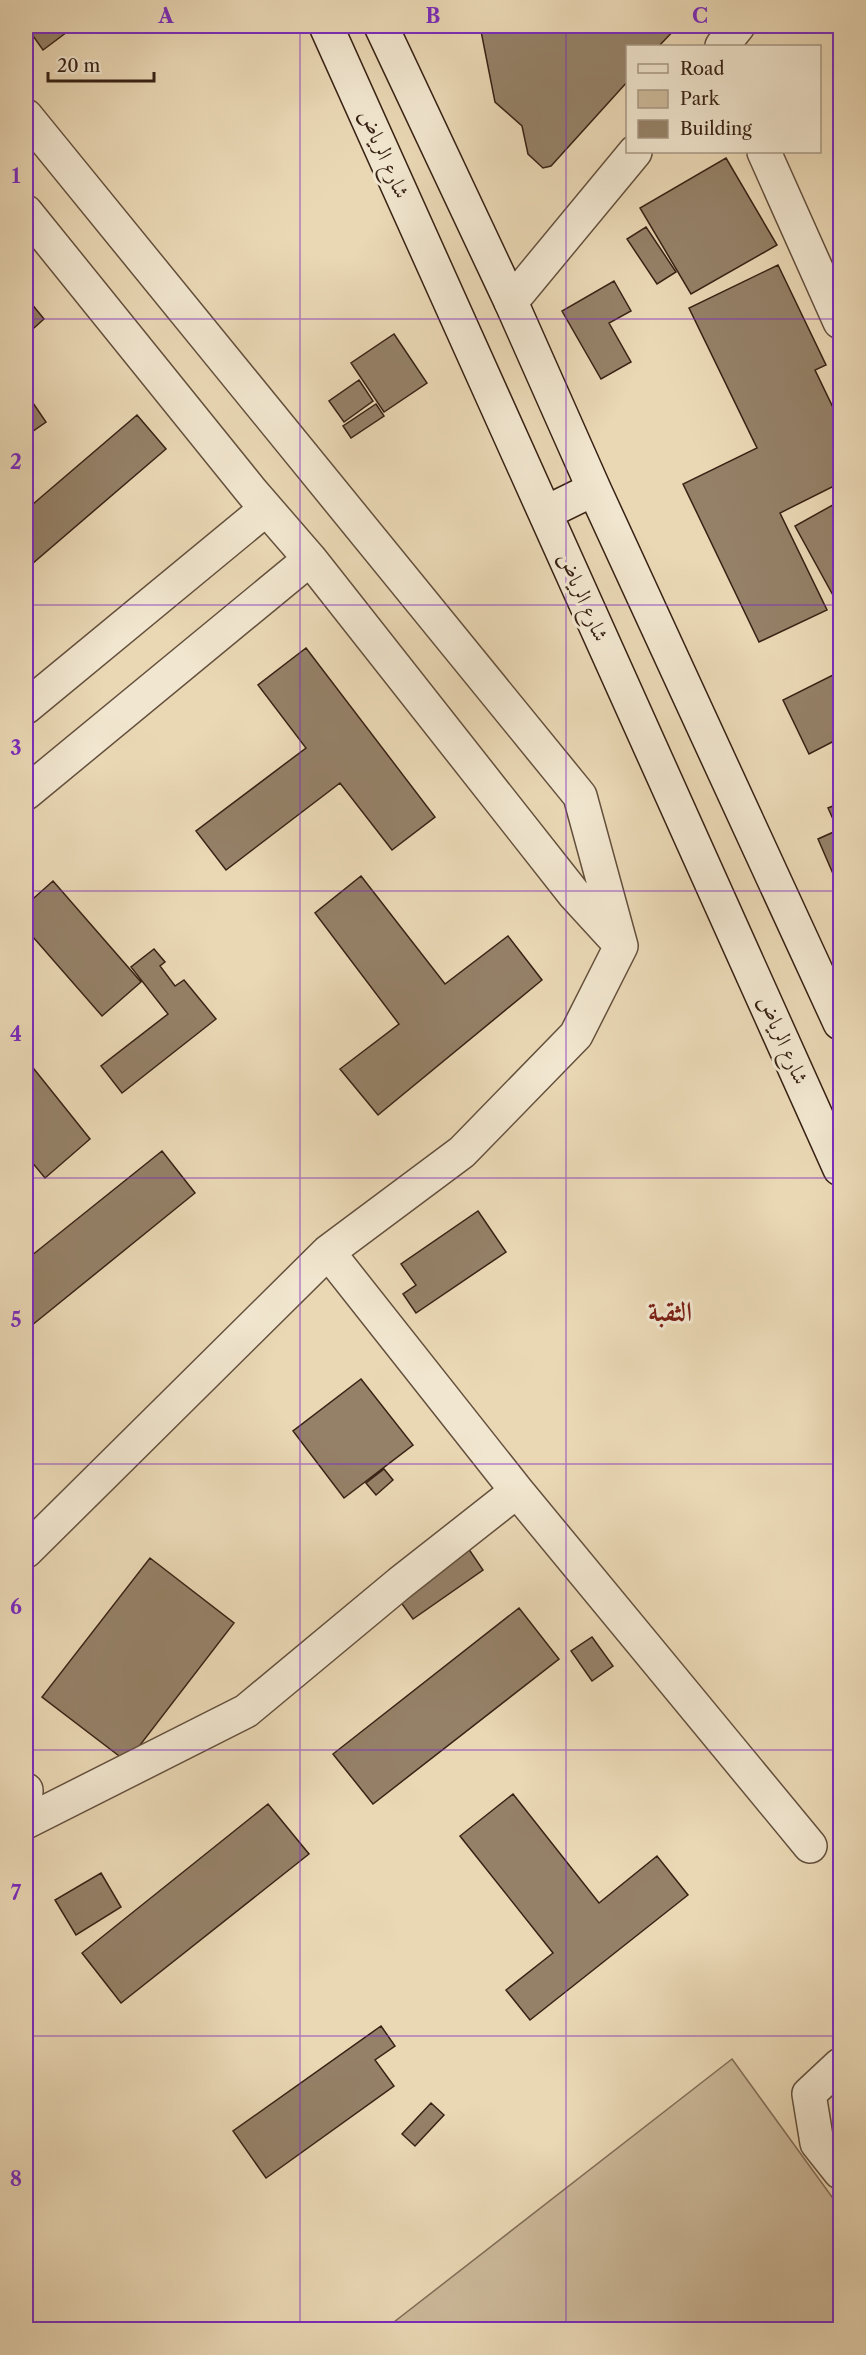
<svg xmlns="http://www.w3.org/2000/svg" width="866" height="2355" viewBox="0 0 866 2355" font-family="'Libre Caslon Text',Amiri,serif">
  <rect width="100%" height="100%" fill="#ead8b5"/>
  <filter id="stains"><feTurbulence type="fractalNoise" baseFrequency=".00333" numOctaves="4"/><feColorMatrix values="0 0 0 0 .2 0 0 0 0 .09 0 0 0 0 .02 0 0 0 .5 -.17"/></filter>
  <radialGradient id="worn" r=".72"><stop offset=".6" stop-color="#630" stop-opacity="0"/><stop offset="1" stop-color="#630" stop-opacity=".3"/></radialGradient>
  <path fill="#ccb99a" stroke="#826e58" stroke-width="1.5" d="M732,2059L840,2208V2329H385Z"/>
  <path fill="#958168" stroke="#382215" stroke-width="1.5" d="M26,26H75L43,50Z
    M480,26H678L659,46H628V81L551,166L543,168L528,154L522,126L495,102Z
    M726,158L777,245L691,294L640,208Z
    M646,227L676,272L657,284L627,239Z
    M778,265L826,365L815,370L840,422V483L780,513L827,610L759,642L683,484L757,448L689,308Z
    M614,281L631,311L609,323L631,362L601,379L562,311Z
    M26,297L44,319L26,335Z
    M394,334L427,383L384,412L351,363Z
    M359,380L373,401L344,422L329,401Z
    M33,403L46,422L26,436V408Z
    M376,404L384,416L351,438L343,426Z
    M137,415L166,449L26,569V510Z
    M840,501V608L795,526Z
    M306,648L435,817L392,850L340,783L226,870L196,831L306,748L258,685Z
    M837,673L840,681V738L809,754L783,700Z
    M840,803V890L818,839L838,830L828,808Z
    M361,876L445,984L508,936L542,980L378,1115L340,1069L399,1024L315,913Z
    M53,881L141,982L102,1016L26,929V905Z
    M154,949L165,962L160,966L175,986L184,980L216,1019L122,1093L101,1066L168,1014L131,967Z
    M26,1059L90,1139L45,1178L26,1155Z
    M162,1151L195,1193L26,1330V1260Z
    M478,1211L506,1252L416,1313L403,1294L416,1285L401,1264Z
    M361,1379L413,1445L344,1498L293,1431Z
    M384,1469L393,1480L376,1495L366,1483Z
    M468,1548L483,1570L413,1619L397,1597Z
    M150,1558L234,1623L127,1762L42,1697Z
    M519,1608L559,1659L373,1804L333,1754Z
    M592,1637L613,1666L592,1681L571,1651Z
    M513,1794L599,1903L657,1856L688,1895L530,2020L506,1990L553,1953L460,1836Z
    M268,1804L309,1854L121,2003L82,1953Z
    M101,1873L121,1907L76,1935L55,1900Z
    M381,2026L395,2046L375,2060L394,2086L266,2178L233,2131Z
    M431,2103L444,2115L415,2146L402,2134Z"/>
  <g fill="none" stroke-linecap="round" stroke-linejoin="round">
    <defs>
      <path id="minor" d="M722,46L738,26
        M26,116L580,796L621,946L576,1035L462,1152L328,1252L26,1551
        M764,152L840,322
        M26,212L252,492L310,559L574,894L618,942
        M511,302L635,152
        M26,707L266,509
        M26,793L310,559
        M328,1252L517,1491L810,1846
        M26,1790V1792
        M26,1822L246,1711L400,1583L517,1491
        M840,2065L809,2094L817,2143L840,2172"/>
      <path id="secondary" d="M326,26L840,1169
        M381,26L511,302L594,489L840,1023
        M545,513L594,489"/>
    </defs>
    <use href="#minor" stroke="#64503d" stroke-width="36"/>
    <use href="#secondary" stroke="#382215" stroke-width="36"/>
    <use href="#minor" stroke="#f1e6cf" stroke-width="33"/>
    <use href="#secondary" stroke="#f1e6cf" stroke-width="33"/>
  </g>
  <path fill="none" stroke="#7b2cbf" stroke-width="1.5" stroke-opacity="0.55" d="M300,26V2330M566,26V2330M26,319H840M26,605H840M26,891H840M26,1178H840M26,1464H840M26,1750H840M26,2036H840"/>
  <g text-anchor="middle" stroke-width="6" stroke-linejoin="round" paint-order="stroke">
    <g font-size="21" fill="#382215" stroke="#f1e6cf">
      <text transform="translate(384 154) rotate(66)" y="7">شارع الرياض</text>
      <text transform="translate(583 597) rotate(66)" y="7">شارع الرياض</text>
      <text transform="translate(783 1040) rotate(66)" y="7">شارع الرياض</text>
    </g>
    <g font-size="27" font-weight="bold" fill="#7a1f14" stroke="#f1e6cf">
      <text x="670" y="1321">الثقبة</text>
    </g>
  </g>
  <rect width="866" height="2355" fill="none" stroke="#ead8b5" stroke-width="66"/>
  <rect x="626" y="45" width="195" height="108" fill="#f1e6cf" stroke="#a79885" stroke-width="1.5"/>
  <rect x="638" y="64" width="30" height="9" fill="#f1e6cf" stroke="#a79885" stroke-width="1.5"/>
  <text x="680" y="75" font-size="18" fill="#382215">Road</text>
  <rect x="638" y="90" width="30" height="18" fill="#ccb99a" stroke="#a79885" stroke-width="1.5"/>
  <text x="680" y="105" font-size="18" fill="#382215">Park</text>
  <rect x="638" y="120" width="30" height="18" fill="#958168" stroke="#a79885" stroke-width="1.5"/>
  <text x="680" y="135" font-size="18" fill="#382215">Building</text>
  <path d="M48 72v9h106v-9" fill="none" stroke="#382215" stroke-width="3"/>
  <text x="57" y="72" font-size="18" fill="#382215" stroke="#f1e6cf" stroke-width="4.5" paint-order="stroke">20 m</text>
  <rect x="33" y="33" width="800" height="2289" fill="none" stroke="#7b2cbf" stroke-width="2"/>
  <g font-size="20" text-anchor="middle" font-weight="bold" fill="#7b2cbf">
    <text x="166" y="23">A</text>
    <text x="433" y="23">B</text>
    <text x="700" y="23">C</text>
    <text x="16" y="183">1</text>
    <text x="16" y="469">2</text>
    <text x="16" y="755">3</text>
    <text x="16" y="1041">4</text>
    <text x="16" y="1327">5</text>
    <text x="16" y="1614">6</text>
    <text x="16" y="1900">7</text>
    <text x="16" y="2186">8</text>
  </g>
  <rect width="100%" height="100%" filter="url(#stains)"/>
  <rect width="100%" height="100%" fill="url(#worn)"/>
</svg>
